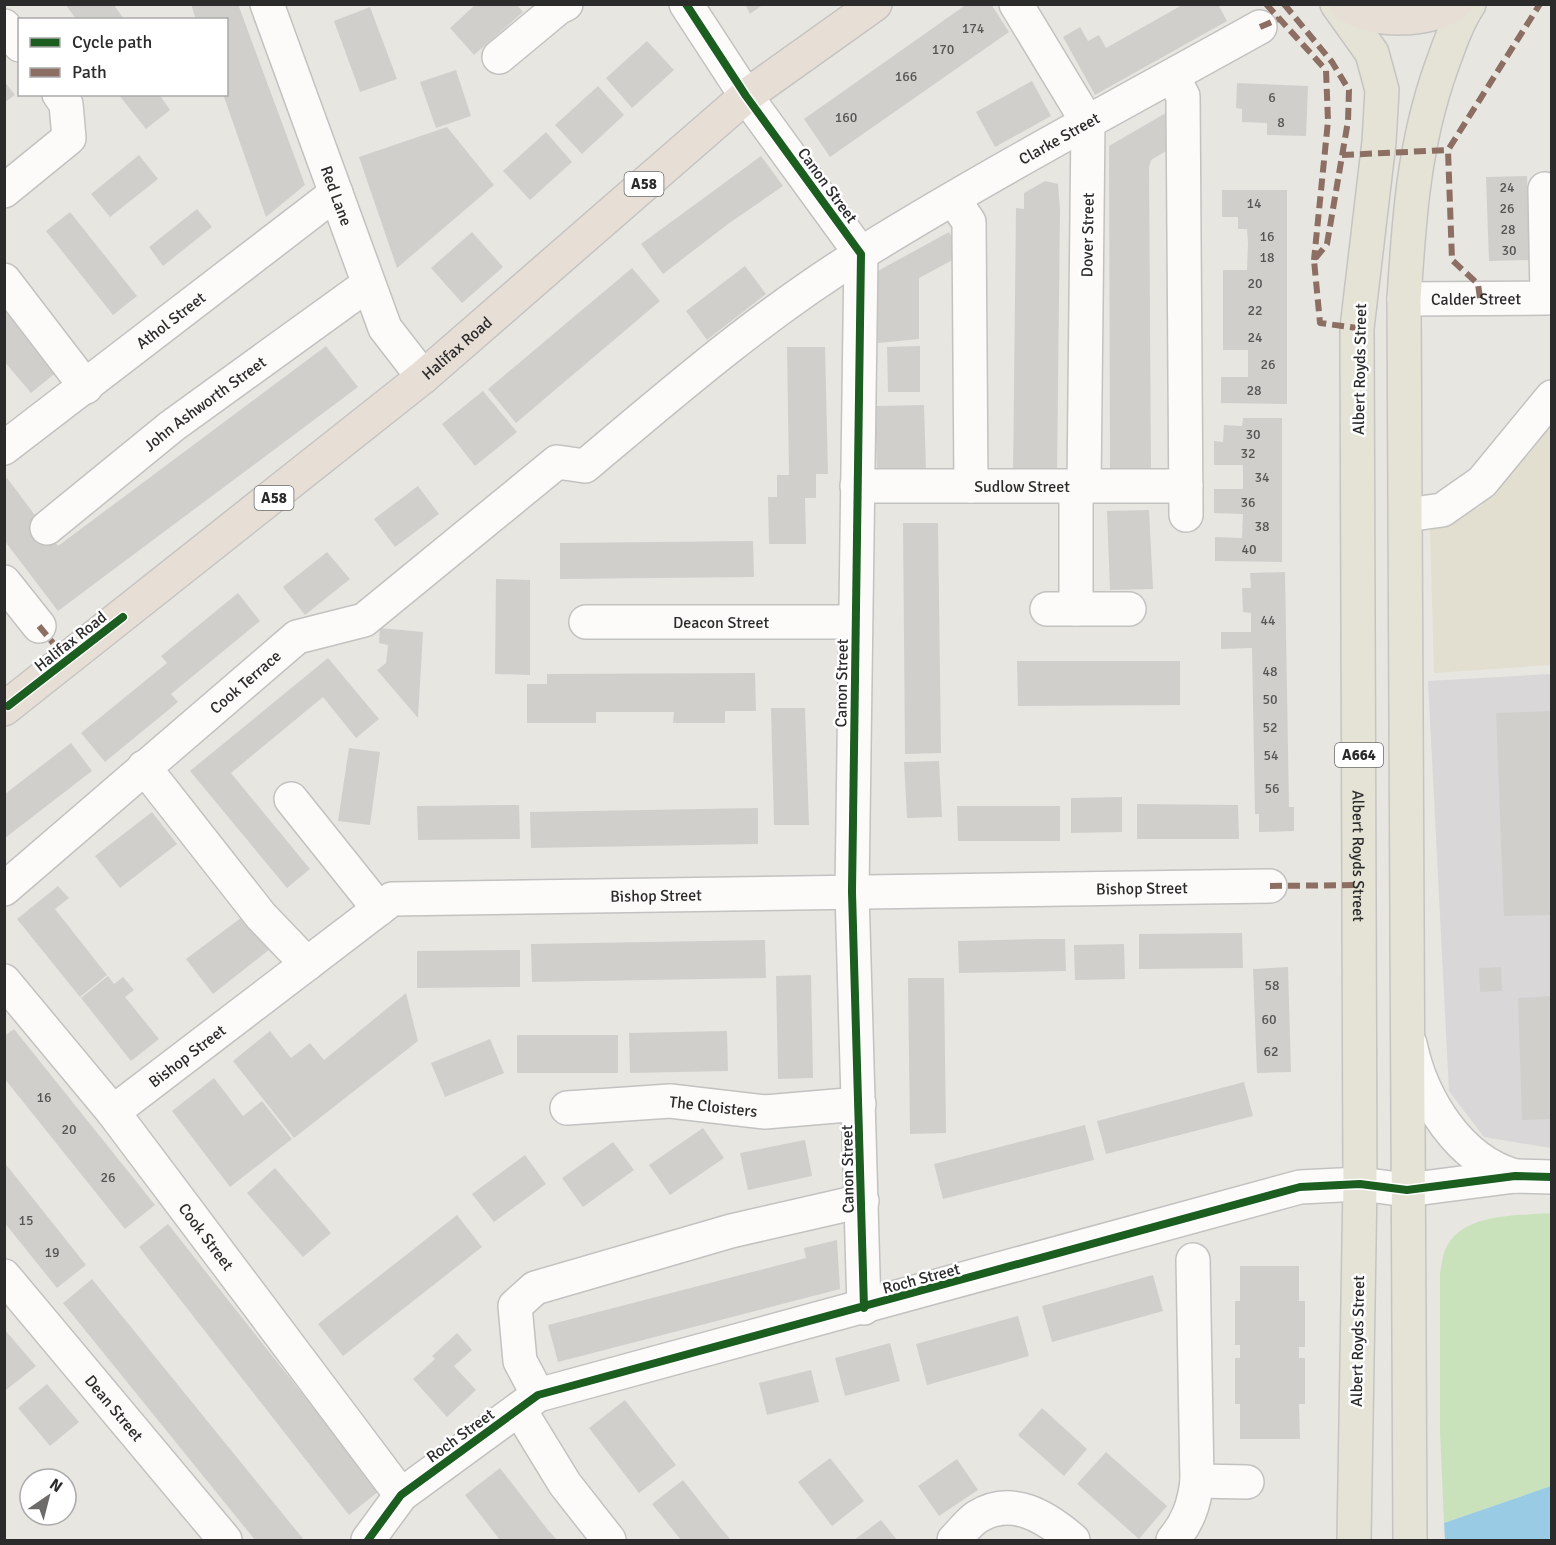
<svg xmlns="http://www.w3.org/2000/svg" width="1556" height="1545" viewBox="0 0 1556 1545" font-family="Signika,sans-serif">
  <rect width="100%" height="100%" fill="#e8e6e1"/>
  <path fill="#d9d7d8" d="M1551,674V1148L1484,1137L1449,1091L1428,681Z"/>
  <path fill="#e2ded0" d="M1551,421V665L1434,673L1430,530L1481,506Z"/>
  <path fill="#c9e2bc" d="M1551,1213V1486L1444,1523L1440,1432V1273C1442,1266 1442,1257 1445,1250C1461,1212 1518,1216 1551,1213Z"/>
  <path fill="#9acbe4" d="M1551,1486V1538L1546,1540H1445L1444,1523Z"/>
  <path fill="#d1cfcc" d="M65,4H113L125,20H77Z
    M191,4H238L305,185L266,217L223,94H226V20H196Z
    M476,4H516L523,12L474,55L450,28Z
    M745,4H764L750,14Z
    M967,4H991L1009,32L830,157L804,119Z
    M1184,4H1218L1227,21L1095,95L1063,37L1080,27L1088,41L1099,35L1106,48Z
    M370,7L397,79L360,92L334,21Z
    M647,41L674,70L632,108L606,78Z
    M456,70L471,116L436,128L420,82Z
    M4,81L15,95L4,103Z
    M1032,81L1051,116L995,147L976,112Z
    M1237,83L1308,86L1306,136L1267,135V123L1242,122V109L1236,108Z
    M598,86L624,115L582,154L555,125Z
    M118,94H159L170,110L146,129Z
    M1171,110L1173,147L1151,160L1149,167L1151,469H1110L1109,146Z
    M447,127L494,185L397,268L359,157Z
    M546,132L572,162L530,200L503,171Z
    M139,155L158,179L110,217L91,194Z
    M761,156L783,186L728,224L663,274L641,244Z
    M1527,176L1529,260L1489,261L1486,177Z
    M1045,181L1058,184L1060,209L1057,477L1013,476L1016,208L1024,209V193Z
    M1222,190H1287V404L1221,403V377H1248V350H1223V270H1247L1248,243L1247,229H1238V217H1222Z
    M197,209L212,227L163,266L149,247Z
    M70,212L137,296L113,315L46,231Z
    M472,232L503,267L462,303L431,268Z
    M949,232L962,255L919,278V339L878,343L876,272Z
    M745,266L766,294L707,340L686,311Z
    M632,268L660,301L516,423L488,389Z
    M4,305L58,371L31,393L4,361Z
    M326,346L358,387L58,611L4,540V480L7,478L58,546Z
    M920,346V392H888L887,347Z
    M787,347H825L828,474H816V498H805L806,544H769L768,497H777V475H789Z
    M483,391L517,432L475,466L442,424Z
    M924,405L926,470L877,471L875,406Z
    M1243,418H1282V562L1215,561V537L1242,538L1243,514L1214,513V489H1243V465H1214V441L1223,442L1224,425L1242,426Z
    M418,486L439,514L395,547L374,519Z
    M1149,510L1153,589L1110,590L1107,511Z
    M903,523H938L941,753L905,754Z
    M753,541L754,577L560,579V543Z
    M327,552L350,579L305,615L283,587Z
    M1285,572L1289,807H1294V831L1259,832V814H1255L1252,648L1221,649V632H1251V613L1243,612L1242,588H1251L1250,573Z
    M496,579L530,580V675L495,674Z
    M238,593L260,621L171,694L178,702L105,762L81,733L167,663L161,656Z
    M380,628L423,632L418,718L377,670L386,663L388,645L379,643Z
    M328,658L379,719L356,738L323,697L231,773L310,869L287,888L190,771Z
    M1017,661H1180V705L1018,706Z
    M755,673L756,711H725V723H673L674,712H596V723H527V684H547V674Z
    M771,708H805L809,825H774Z
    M1551,711V915L1504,916L1496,713Z
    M71,743L92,771L5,838V794Z
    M349,748L380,752L370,825L338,821Z
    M939,761L942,817L907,818L904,762Z
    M1122,797V832L1071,833V798Z
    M1137,804L1238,805L1239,839H1137Z
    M519,805L520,839L418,840L417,806Z
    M957,806H1060V841H958Z
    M758,808V844L531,848L530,812Z
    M152,812L177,844L120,888L95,856Z
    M58,886L69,898L55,909L107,975L80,997L17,919Z
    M253,909L279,942L213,994L186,959Z
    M1242,933L1243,968L1139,969V934Z
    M1039,939H1065L1066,971L959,973L958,941Z
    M765,940L766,978L532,982L531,944Z
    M1124,944L1125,979L1075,980L1074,945Z
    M520,950V987L417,988V951Z
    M1288,967L1291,1072L1257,1073L1253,969Z
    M1501,967L1502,991L1480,992L1479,968Z
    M811,975L813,1078L778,1079L776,976Z
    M108,976L114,984L123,977L134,990L125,997L159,1039L131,1061L81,998Z
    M908,978H944L946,1133L910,1134Z
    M406,993L418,1041L294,1138L233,1061L270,1031L291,1058L310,1043L324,1060Z
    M1551,996V1119L1522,1120L1518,998Z
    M14,1029L155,1205L125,1229L4,1078V1036Z
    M727,1031L728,1071L630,1073L629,1033Z
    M517,1035H618V1073H517Z
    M490,1039L504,1073L445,1097L431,1063Z
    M214,1078L243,1116L262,1101L292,1139L230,1187L172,1111Z
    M1244,1082L1253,1116L1106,1154L1097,1121Z
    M1085,1125L1094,1160L943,1199L934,1164Z
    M703,1128L724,1158L670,1195L649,1165Z
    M805,1140L812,1176L748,1190L740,1153Z
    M613,1142L634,1170L583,1207L562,1178Z
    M525,1155L546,1184L494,1222L472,1194Z
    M4,1162L86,1265L57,1288L4,1222Z
    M275,1168L331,1233L303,1257L247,1193Z
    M457,1215L482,1247L343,1356L318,1324Z
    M168,1224L379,1491L349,1515L139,1247Z
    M837,1240L840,1289L558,1362L548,1325L806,1258L804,1248Z
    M1240,1266H1299V1301H1305V1347H1299V1358H1305V1404H1299L1300,1439H1240V1404H1235V1358H1240V1345H1235V1301H1240Z
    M1153,1275L1163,1311L1052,1342L1042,1306Z
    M92,1279L304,1540H255L63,1303Z
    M1018,1316L1029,1356L927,1385L916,1344Z
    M4,1329L36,1366L6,1390L4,1388Z
    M457,1333L472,1350L454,1366L476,1390L447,1417L413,1379L435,1359L432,1356Z
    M890,1343L900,1381L845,1396L835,1358Z
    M811,1370L819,1402L767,1415L759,1383Z
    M47,1384L79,1422L50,1446L18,1408Z
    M625,1400L676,1465L639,1493L589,1428Z
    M1042,1408L1087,1449L1064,1476L1018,1435Z
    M1106,1452L1167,1506L1139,1539L1077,1484Z
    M830,1458L864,1501L832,1526L798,1482Z
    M957,1459L978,1490L939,1516L918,1486Z
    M500,1468L548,1530L557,1540H500L465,1495Z
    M683,1480L719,1526L731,1540H681L652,1504Z
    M881,1520L897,1540H854Z"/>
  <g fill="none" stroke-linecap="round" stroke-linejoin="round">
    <defs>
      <g id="minor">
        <path id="s1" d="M267,4L385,328L423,377"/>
        <path d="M686,4L746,96L861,254L852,892L864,1308"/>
        <path d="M1016,4L1088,123L1084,486"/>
        <path d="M4,26L20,45"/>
        <path d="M499,57L558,8L566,4"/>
        <path d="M1172,76L1183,96L1186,515"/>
        <path d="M4,191L69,138L66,104L59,94"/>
        <path d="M954,200L969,222L971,486"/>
        <path d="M4,280L86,387"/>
        <path id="s2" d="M1404,299L1547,298L1545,189"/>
        <path id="s3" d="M4,448L336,193"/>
        <path id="s4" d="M857,486H1186"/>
        <path d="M1076,486V609"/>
        <path d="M1406,515L1442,510L1482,482L1552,397"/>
        <path id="s5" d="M47,528L172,426L367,285"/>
        <path d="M4,582L39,626"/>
        <path d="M1047,609H1129"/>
        <path id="s6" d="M586,622H855"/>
        <path d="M144,767L261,916L307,964"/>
        <path d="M291,799L379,909"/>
        <path id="s7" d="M4,889L297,637L364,620L557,462L585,466C674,391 762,315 862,253C991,173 1127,101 1260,27"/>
        <path id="s8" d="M4,981L113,1112L401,1495"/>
        <path d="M1410,1044C1422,1100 1459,1160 1515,1176"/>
        <path id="s9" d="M567,1108L670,1101L765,1112L859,1104"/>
        <path id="s10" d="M113,1112L392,899L1270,886"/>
        <path id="s11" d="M4,1276L225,1540"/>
        <path d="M538,1395L520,1361L515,1306L535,1288L731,1231L862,1201"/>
        <path d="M519,1409L565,1484L609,1540"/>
        <path d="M1197,1481L1247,1482"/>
        <path d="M368,1540L401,1495L538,1395L1300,1187L1360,1184L1407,1190L1515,1176L1552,1177"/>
        <path d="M954,1540C961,1533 969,1522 977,1517C1012,1495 1046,1517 1073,1540"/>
        <path d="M1173,1540C1188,1522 1194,1505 1197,1481L1193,1260"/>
      </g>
      <g id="major">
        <path id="s12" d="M1337,4L1372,53L1382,90L1379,142L1357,328L1360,1184L1354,1540"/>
        <path d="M1410,1540L1404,299C1409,218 1414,144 1441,68C1449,46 1456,24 1469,4"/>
      </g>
      <g id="highway">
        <path d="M1346,4C1376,23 1425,22 1455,4"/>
        <path id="s13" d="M4,709L423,377L746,96L875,4"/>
      </g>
    </defs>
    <use href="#minor" stroke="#c2c2c1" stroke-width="36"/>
    <use href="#major" stroke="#c5c4c2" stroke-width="36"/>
    <use href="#highway" stroke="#c5c4c2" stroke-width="36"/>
    <use href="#minor" stroke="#fcfbfa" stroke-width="33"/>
    <use href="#major" stroke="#e5e3d5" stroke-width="33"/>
    <use href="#highway" stroke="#e7ded6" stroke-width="33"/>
    <path stroke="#8d6e63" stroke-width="6" stroke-dasharray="12 6" stroke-linecap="butt" d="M1266,4L1326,70L1328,121L1314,260
      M1284,4L1332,62L1349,90L1348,121L1327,244L1314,260L1320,323L1357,328
      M1260,27L1279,19
      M1342,155L1448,150
      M1480,298L1478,284L1452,260L1448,150L1540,4
      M39,626L53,643
      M1270,886L1359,885"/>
    <defs>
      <path id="cycleway" d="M686,4L746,96L861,254L852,892L864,1308
        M8,706L123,617
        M368,1540L401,1495L538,1395L1300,1187L1360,1184L1407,1190L1515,1176L1552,1177"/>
    </defs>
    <use href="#cycleway" stroke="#fff" stroke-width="11"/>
    <use href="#cycleway" stroke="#1b5e20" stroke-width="8"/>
  </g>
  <g text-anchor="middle" stroke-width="5" stroke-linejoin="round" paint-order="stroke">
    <g font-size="14" fill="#555554">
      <text x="973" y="33">174</text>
      <text x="943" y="54">170</text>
      <text x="906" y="81">166</text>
      <text x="1272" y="102">6</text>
      <text x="846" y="122">160</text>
      <text x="1281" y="127">8</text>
      <text x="1507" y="192">24</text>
      <text x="1254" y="208">14</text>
      <text x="1507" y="213">26</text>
      <text x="1508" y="234">28</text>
      <text x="1267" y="241">16</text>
      <text x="1509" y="255">30</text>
      <text x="1267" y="262">18</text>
      <text x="1255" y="288">20</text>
      <text x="1255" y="315">22</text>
      <text x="1255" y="342">24</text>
      <text x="1268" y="369">26</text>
      <text x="1254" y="395">28</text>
      <text x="1253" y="439">30</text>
      <text x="1248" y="458">32</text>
      <text x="1262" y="482">34</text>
      <text x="1248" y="507">36</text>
      <text x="1262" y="531">38</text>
      <text x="1249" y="554">40</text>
      <text x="1268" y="625">44</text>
      <text x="1270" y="676">48</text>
      <text x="1270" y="704">50</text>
      <text x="1270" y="732">52</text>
      <text x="1271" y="760">54</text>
      <text x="1272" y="793">56</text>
      <text x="1272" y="990">58</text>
      <text x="1269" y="1024">60</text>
      <text x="1271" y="1056">62</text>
      <text x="44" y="1102">16</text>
      <text x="69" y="1134">20</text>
      <text x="108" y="1182">26</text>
      <text x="26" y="1225">15</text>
      <text x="52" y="1257">19</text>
    </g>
    <g fill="#fff" stroke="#6b6b6b" stroke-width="1.5">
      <rect x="624.5" y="172" width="39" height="24" rx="4.5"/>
      <rect x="254.5" y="486" width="39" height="24" rx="4.5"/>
      <rect x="1335" y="743" width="48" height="24" rx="4.5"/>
    </g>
    <g font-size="15" font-weight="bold" fill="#2b2b2b">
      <text x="644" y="189">A58</text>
      <text x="274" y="503">A58</text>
      <text x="1359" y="760">A664</text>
    </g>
    <g font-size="16" fill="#2b2b2b" stroke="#fff">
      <text dy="6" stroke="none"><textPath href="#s7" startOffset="1311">Clarke Street</textPath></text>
      <text transform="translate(828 185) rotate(54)" y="6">Canon Street</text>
      <text dy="6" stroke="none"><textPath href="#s1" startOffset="204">Red Lane</textPath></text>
      <text transform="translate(1087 235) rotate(-89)" y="6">Dover Street</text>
      <text dy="6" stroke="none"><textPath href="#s2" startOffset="72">Calder Street</textPath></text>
      <text dy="6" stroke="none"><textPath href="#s3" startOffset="210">Athol Street</textPath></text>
      <text dy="6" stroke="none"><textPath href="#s13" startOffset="579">Halifax Road</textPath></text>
      <text transform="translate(1359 369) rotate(-89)" y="6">Albert Royds Street</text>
      <text dy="6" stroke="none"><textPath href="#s5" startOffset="201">John Ashworth Street</textPath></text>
      <text dy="6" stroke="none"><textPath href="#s4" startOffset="165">Sudlow Street</textPath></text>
      <text dy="6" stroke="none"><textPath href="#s6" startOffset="135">Deacon Street</textPath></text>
      <text transform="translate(70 641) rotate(-38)" y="6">Halifax Road</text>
      <text dy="6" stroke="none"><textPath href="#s7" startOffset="318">Cook Terrace</textPath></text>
      <text transform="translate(841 683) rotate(-89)" y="6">Canon Street</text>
      <text dy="6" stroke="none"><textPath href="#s12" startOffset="866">Albert Royds Street</textPath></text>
      <text dy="6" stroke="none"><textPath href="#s10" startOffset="1101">Bishop Street</textPath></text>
      <text dy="6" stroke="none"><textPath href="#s10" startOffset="615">Bishop Street</textPath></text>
      <text dy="6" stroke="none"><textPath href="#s10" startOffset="93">Bishop Street</textPath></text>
      <text dy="6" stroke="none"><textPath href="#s9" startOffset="147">The Cloisters</textPath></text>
      <text transform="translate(847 1169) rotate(-91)" y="6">Canon Street</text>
      <text dy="6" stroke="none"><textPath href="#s8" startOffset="326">Cook Street</textPath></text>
      <text transform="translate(921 1278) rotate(-15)" y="6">Roch Street</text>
      <text transform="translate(1357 1341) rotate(-89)" y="6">Albert Royds Street</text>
      <text dy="6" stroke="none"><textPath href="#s11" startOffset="172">Dean Street</textPath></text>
      <text transform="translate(460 1435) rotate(-36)" y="6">Roch Street</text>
    </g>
  </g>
  <rect width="1556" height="1545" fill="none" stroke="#2b2b2b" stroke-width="12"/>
  <rect x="18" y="18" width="210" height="78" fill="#ffffff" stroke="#aaaaaa" stroke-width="1.5"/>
  <rect x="30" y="38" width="30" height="9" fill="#1b5e20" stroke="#aaaaaa" stroke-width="1.5"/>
  <text x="72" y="48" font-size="18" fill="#2b2b2b">Cycle path</text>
  <rect x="30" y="68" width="30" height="9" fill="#8d6e63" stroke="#aaaaaa" stroke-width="1.5"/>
  <text x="72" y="78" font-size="18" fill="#2b2b2b">Path</text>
  <g transform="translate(48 1497) rotate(35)"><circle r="28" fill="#ffffff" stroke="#aaaaaa" stroke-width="1.5"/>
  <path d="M0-4.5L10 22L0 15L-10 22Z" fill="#6d6c6b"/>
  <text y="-9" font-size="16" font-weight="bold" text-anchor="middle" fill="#2b2b2b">N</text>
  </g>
</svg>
